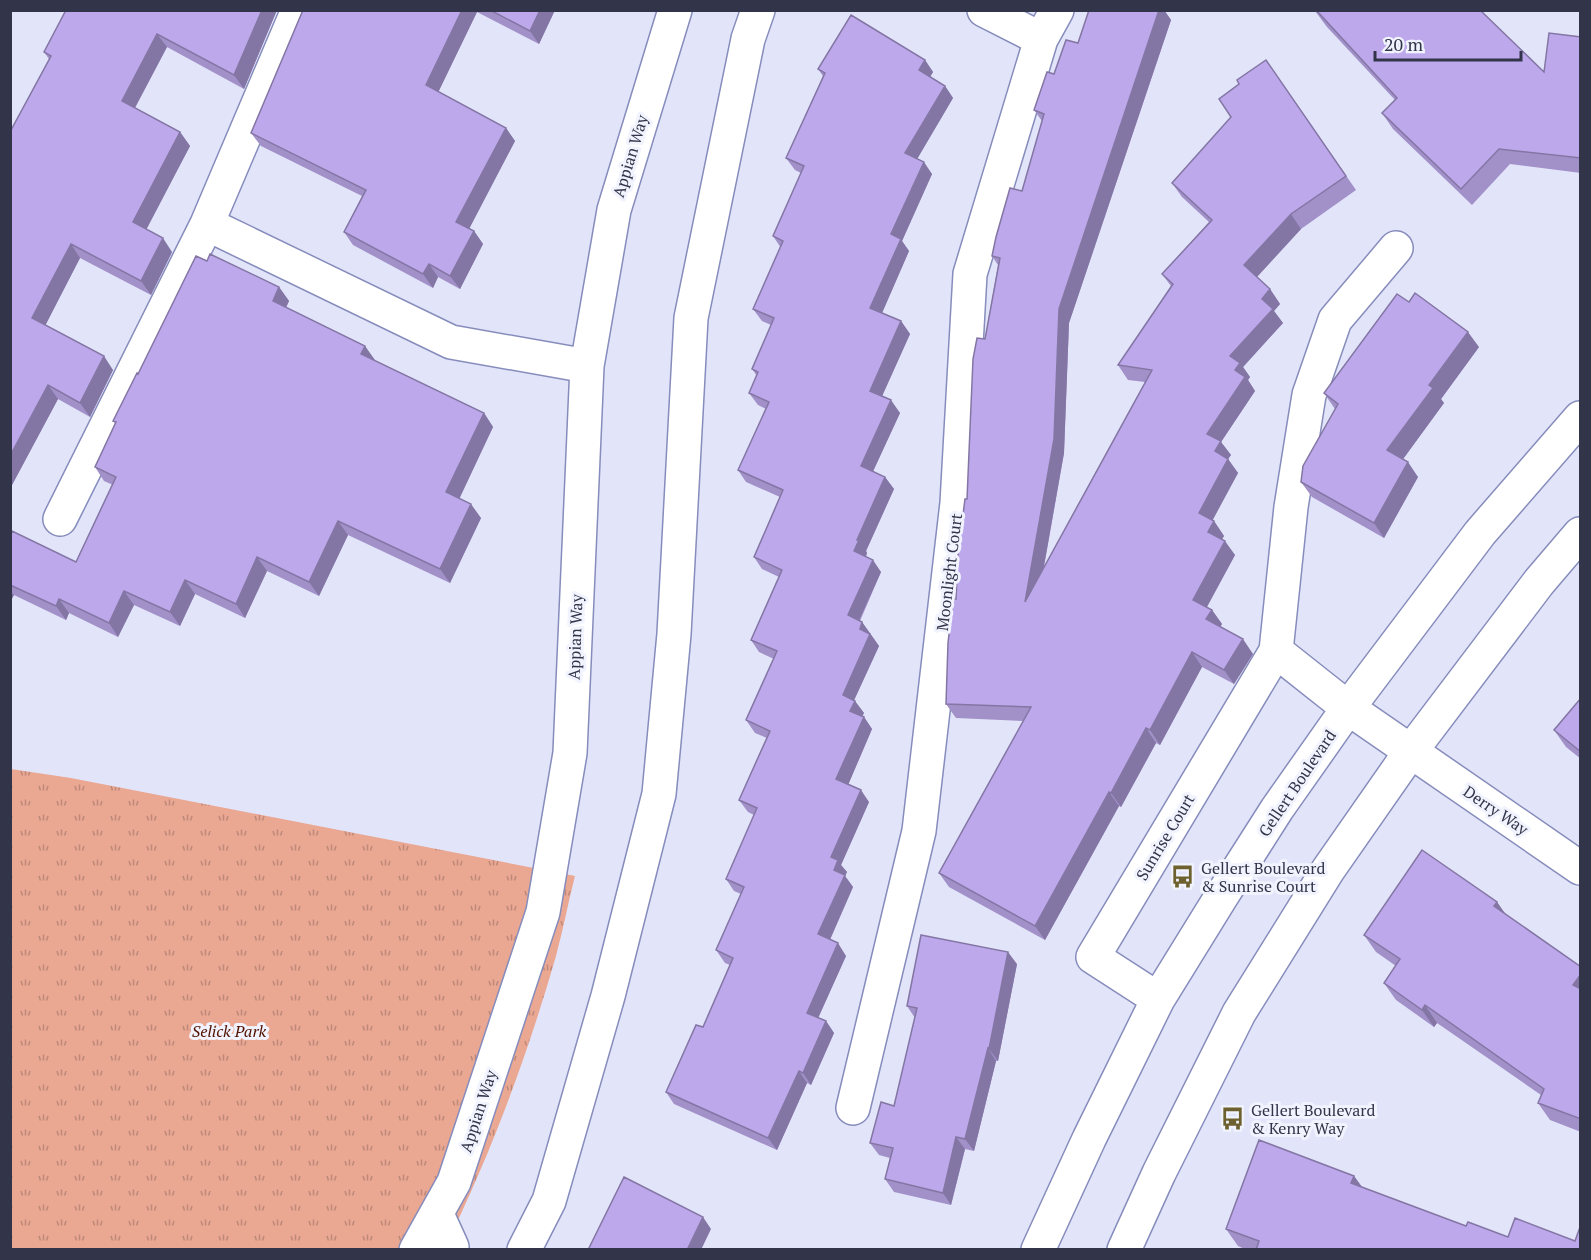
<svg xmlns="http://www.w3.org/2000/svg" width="1591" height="1260" viewBox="0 0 1591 1260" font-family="'PT Serif',serif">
  <defs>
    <pattern id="park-tufts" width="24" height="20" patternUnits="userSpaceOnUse" patternTransform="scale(1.5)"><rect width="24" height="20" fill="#eaa792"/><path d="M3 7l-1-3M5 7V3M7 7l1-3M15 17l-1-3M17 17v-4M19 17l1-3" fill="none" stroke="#be8979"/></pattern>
  </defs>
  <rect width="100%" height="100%" fill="#e2e5fa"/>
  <path fill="url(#park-tufts)" d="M11,769L71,778L575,876C568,903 563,930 556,956C527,1057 490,1156 444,1249L11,1250Z"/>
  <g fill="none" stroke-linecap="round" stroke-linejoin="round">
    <defs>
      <path id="minor" d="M984,10L1041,39
        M207,224L451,342L587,366
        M60,519L207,224L298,10
        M1276,651L1348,708L1580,868
        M1158,999L1093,957L1276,651L1291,507L1309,395L1335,320L1396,248
        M853,1108L919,831L957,503L970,274L1041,39L1057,10
        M437,1214L452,1247V1250
        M416,1250L454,1182L543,912L570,753L587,366L614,210L675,10
        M524,1250L549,1201L608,996L659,794L674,634L691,318L748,39L758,10
        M1038,1250L1089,1139L1158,999L1221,897L1277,809L1348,708L1480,533L1580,418
        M1124,1250L1159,1173L1239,1013L1328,870L1411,751L1539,582L1580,534"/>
    </defs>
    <use href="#minor" stroke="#868cbb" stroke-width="36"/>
    <use href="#minor" stroke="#fff" stroke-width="33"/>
  </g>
  <path fill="#a290c9" d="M277,10L244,89L167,47L135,108L180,132L190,146L146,229L172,252L151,295L80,258L45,325L113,370L90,417L58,399L12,485L10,483V132L49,59L44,52Z
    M303,10H555L539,44L477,12L438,92L506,128L515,141L469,228L474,231L483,244L460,289L438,277L433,288L353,245L344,232L362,196L261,146L251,133Z
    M1089,10H1164L1171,20L1069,323L1064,453L1044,567L1145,382L1128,380L1118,365L1171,286L1162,274L1209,222L1182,197L1172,183L1231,117L1239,84L1266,60L1356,190L1301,229L1257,277L1270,289L1280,304L1274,311L1283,323L1243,367L1250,377L1248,380L1255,391L1221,442L1231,455L1228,459L1238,473L1212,520L1214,521L1224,536L1222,539L1235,555L1207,607L1212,610L1222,624L1220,627L1253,654L1234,684L1202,667L1160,745L1156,743L1121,807L1119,806L1045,940L949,887L939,873L1024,721L956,718L946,704L956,599L985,339L998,265L992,256L1022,191L1042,121L1034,110L1054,74L1078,43Z
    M1315,11L1544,72L1581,37V173L1510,164L1472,205L1393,129L1382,113L1395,100L1327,27Z
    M925,60L933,72L930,77L945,86L953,98L917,159L932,174L902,241L909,251L882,313L901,321L910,334L882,396L900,413L873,471L885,477L894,489L866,551L867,553L866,557L881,572L860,621L862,622L879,646L854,700L864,713L862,716L864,717L872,729L848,785L869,802L841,865L847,872L845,876L853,887L830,940L846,956L818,1018L826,1021L834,1033L811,1085L807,1083L777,1150L674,1104L666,1092L703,1027L730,965L725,963L716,950L741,894L734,891L726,879L754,815L748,812L739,800L767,738L755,733L746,720L774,659L759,652L751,640L779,577L762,569L754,557L780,497L746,482L738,470L766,409L758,405L749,393L757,376L752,369L771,325L762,321L753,309L781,248L773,236L801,173L795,170L786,158L823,76L818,69Z
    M207,261L279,287L289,301L286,308L365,346L374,361L484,413L493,427L459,498L481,518L450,583L348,535L319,596L267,571L245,618L195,594L180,626L134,605L118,637L69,613L66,620L14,595L10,602V535L76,562L113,485L104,481L95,467L115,423L113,421L138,374Z
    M1479,347L1441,399L1444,403L1403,459L1418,477L1384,538L1312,497L1301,482L1335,409L1324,393Z
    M1581,698V759L1566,747L1554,730Z
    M1497,902L1505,914L1581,967V1132L1550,1120L1538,1103L1541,1095L1437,1023L1434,1027L1396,1000L1384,983L1396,966L1376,952L1364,935Z
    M1017,964L998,1061H996L974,1151L965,1149L951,1205L894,1192L885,1179L890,1158L879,1155L870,1143L894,1106L915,1018L907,1006Z
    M1354,1176L1363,1188L1466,1226L1508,1237L1581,1250H1247L1238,1246L1226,1229Z"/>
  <path fill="#8476a4" d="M262,10H277L244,89L234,75Z
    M462,10H475L477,12L435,99L426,85Z
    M540,10H555L539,44L530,31Z
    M1159,10H1164L1171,20L1069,323L1064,453L1035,616L1025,602L1059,309Z
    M157,34L167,47L131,115L122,101Z
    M925,60L933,72L927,82L919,70Z
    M945,86L953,98L913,166L905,153Z
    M506,128L515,141L466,235L456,222Z
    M180,132L190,146L143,236L133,222Z
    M924,162L932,174L902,241L909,251L879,320L870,308L891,234Z
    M1291,214L1301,229L1254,280L1244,265Z
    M474,231L483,244L460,289L450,276Z
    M163,238L172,252L151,295L141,281Z
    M71,244L80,258L42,332L32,318Z
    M429,264L438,277L433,288L423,274Z
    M279,287L289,301L282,315L273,301Z
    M1270,289L1280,304L1274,311L1283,323L1243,367L1250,377L1248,380L1255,391L1221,442L1231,455L1228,459L1238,473L1209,527L1199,513L1215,451L1207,434L1235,370L1230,356L1262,299Z
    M901,321L910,334L879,403L870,391Z
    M1468,332L1479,347L1441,399L1444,403L1398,466L1387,450L1429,385Z
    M365,346L375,360L371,368L361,354Z
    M104,356L113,370L90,417L80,403Z
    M48,385L58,399L12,485L10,482V456Z
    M891,400L900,413L870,478L861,466Z
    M484,413L493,427L456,506L446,492Z
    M1408,462L1418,477L1384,538L1374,523Z
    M885,477L894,489L866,551L867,553L863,563L854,551L857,540Z
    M471,504L481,518L450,583L440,569Z
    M338,521L348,535L319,596L309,582Z
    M1214,521L1224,536L1218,546L1208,532Z
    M1225,541L1235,555L1203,614L1193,600Z
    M257,557L267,571L245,618L236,604Z
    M873,560L881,572L856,627L848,615Z
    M185,580L195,594L180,626L170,612Z
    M10,591L14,595L10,602Z
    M124,591L134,605L118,637L109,623Z
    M59,599L69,613L66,620L56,606Z
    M1212,610L1222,624L1216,633L1206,619Z
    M862,622L879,646L851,707L843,695Z
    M1243,639L1253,654L1234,684L1224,670Z
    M1192,652L1202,667L1160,745L1150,730Z
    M855,701L864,713L858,724L850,711Z
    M864,717L872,729L845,792L836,779Z
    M1146,728L1156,743L1121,807L1111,793Z
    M861,790L869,802L841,865L847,872L845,876L853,887L827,946L818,934L834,870L831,857Z
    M1109,792L1119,806L1045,940L1035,926Z
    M1497,902L1509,919L1494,906Z
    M838,943L846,956L815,1025L807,1013Z
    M1008,952L1017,964L998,1061L989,1049Z
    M1581,974V997L1573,985Z
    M1425,1005L1437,1023L1434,1027L1422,1010Z
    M826,1021L834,1033L811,1085L803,1073Z
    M988,1048L996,1061L974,1151L965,1139Z
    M799,1071L807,1083L777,1150L768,1138Z
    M956,1137L965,1149L951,1205L943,1193Z
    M1354,1176L1366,1193L1351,1183Z
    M703,1217L711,1229L701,1250H687Z"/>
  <path fill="#bca8ea" stroke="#8476a4" stroke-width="1.5" d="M66,10H262L234,75L157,34L122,101L180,132L133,222L163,238L141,281L71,244L32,318L104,356L80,403L48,385L10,456V132L51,56L44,52Z
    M303,10H462L426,85L506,128L456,222L474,231L450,276L429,264L423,274L344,232L366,190L251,133Z
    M490,10H540L530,31Z
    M1089,10H1159L1059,309L1054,439L1025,602L1152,370L1118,365L1173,284L1162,274L1212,220L1172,183L1231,117L1219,99L1239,84L1237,80L1266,60L1346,176L1291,214L1244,265L1270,289L1262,299L1273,309L1230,356L1240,363L1235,370L1245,377L1207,434L1221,441L1215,451L1228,459L1199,513L1214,521L1208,532L1225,541L1193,600L1212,610L1206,619L1243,639L1224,670L1192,652L1150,730L1146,728L1111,793L1109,792L1035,926L939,873L1031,707L946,704L948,643L953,599H956L958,553L965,499H967L973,359L977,338L985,339L1000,258L992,256L996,237L1010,188L1022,191L1044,114L1034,110L1047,72L1054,74L1066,40L1078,43Z
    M1316,10H1480L1544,72L1549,33L1581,37V158L1499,149L1461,189L1382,113L1397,98Z
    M851,15L925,60L919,70L945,86L905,153L924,162L891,234L901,239L870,308L901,321L870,391L891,400L861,466L885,477L857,540H859L854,551L873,560L848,615L862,622L860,629L870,634L843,695L855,701L850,711L864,717L836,779L861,790L831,857L838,860L834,870L845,875L818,934L838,943L807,1013L826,1021L803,1073L799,1071L768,1138L666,1092L696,1025L703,1027L733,958L716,950L744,887L726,879L757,808L739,800L770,731L746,720L777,651L751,640L782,570L754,557L783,490L738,470L769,402L749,393L758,372L752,369L774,318L753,309L783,241L773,236L804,166L786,158L825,73L818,69Z
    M210,254L279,287L273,301L365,346L361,354L484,413L446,492L471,504L440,569L338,521L309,582L257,557L236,604L185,580L170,612L124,591L109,623L59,599L56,606L10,585V535L12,531L76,562L116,477L95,467L116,422L113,421L137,373L138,374L196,256L207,261Z
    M1415,293L1468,332L1429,385L1433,388L1387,450L1408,462L1374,523L1301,482L1303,466L1338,404L1324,393L1397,294L1409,302Z
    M1581,698V752L1554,730Z
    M1422,850L1497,902L1494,906L1581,967V974L1573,985L1581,989V1119L1538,1103L1544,1089L1425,1005L1422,1010L1384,983L1400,959L1364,935Z
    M921,935L1008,952L989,1049L988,1048L965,1139L956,1137L943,1193L885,1179L893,1148L870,1143L881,1102L894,1106L917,1008L907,1006Z
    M1259,1140L1354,1176L1351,1183L1466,1226L1468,1222L1508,1237L1515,1218L1575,1241L1580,1227L1581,1250H1256L1259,1241L1226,1229Z
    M624,1177L703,1217L687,1250H588Z"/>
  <defs>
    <symbol id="bus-bare" viewBox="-9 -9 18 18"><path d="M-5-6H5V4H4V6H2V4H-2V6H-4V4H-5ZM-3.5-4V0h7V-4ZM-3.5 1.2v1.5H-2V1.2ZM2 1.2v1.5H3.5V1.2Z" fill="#6d622f" stroke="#f1f3fe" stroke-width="2.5" paint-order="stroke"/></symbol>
  </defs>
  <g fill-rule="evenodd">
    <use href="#bus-bare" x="1166" y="860" width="33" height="33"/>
    <use href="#bus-bare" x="1216" y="1102" width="33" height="33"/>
  </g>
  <g text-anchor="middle" stroke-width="6" stroke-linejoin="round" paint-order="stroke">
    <g font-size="16" fill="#323549" stroke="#f1f3fe">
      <text transform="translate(630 156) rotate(-73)" y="6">Appian Way</text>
      <text transform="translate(949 572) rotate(-83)" y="6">Moonlight Court</text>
      <text transform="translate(575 637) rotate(-88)" y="6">Appian Way</text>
      <text transform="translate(1297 783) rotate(-56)" y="6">Gellert Boulevard</text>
      <text transform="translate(1496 810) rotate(34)" y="6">Derry Way</text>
      <text transform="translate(1165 837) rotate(-59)" y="6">Sunrise Court</text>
      <text transform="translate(478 1111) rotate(-72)" y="6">Appian Way</text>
    </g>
    <g font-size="16" fill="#323549" stroke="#f1f3fe" text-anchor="start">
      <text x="1201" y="874">Gellert Boulevard<tspan x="1201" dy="18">&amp; Sunrise Court</tspan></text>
      <text x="1251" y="1116">Gellert Boulevard<tspan x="1251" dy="18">&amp; Kenry Way</tspan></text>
    </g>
    <g font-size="16" font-style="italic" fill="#531200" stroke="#f1f3fe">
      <text x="229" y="1037">Selick Park</text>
    </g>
  </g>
  <rect width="1591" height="1260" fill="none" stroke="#323549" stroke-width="24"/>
  <path d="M1375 51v9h146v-9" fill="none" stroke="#323549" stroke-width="3"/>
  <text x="1384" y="51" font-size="18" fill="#323549" stroke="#f1f3fe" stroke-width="4.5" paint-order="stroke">20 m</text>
</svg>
